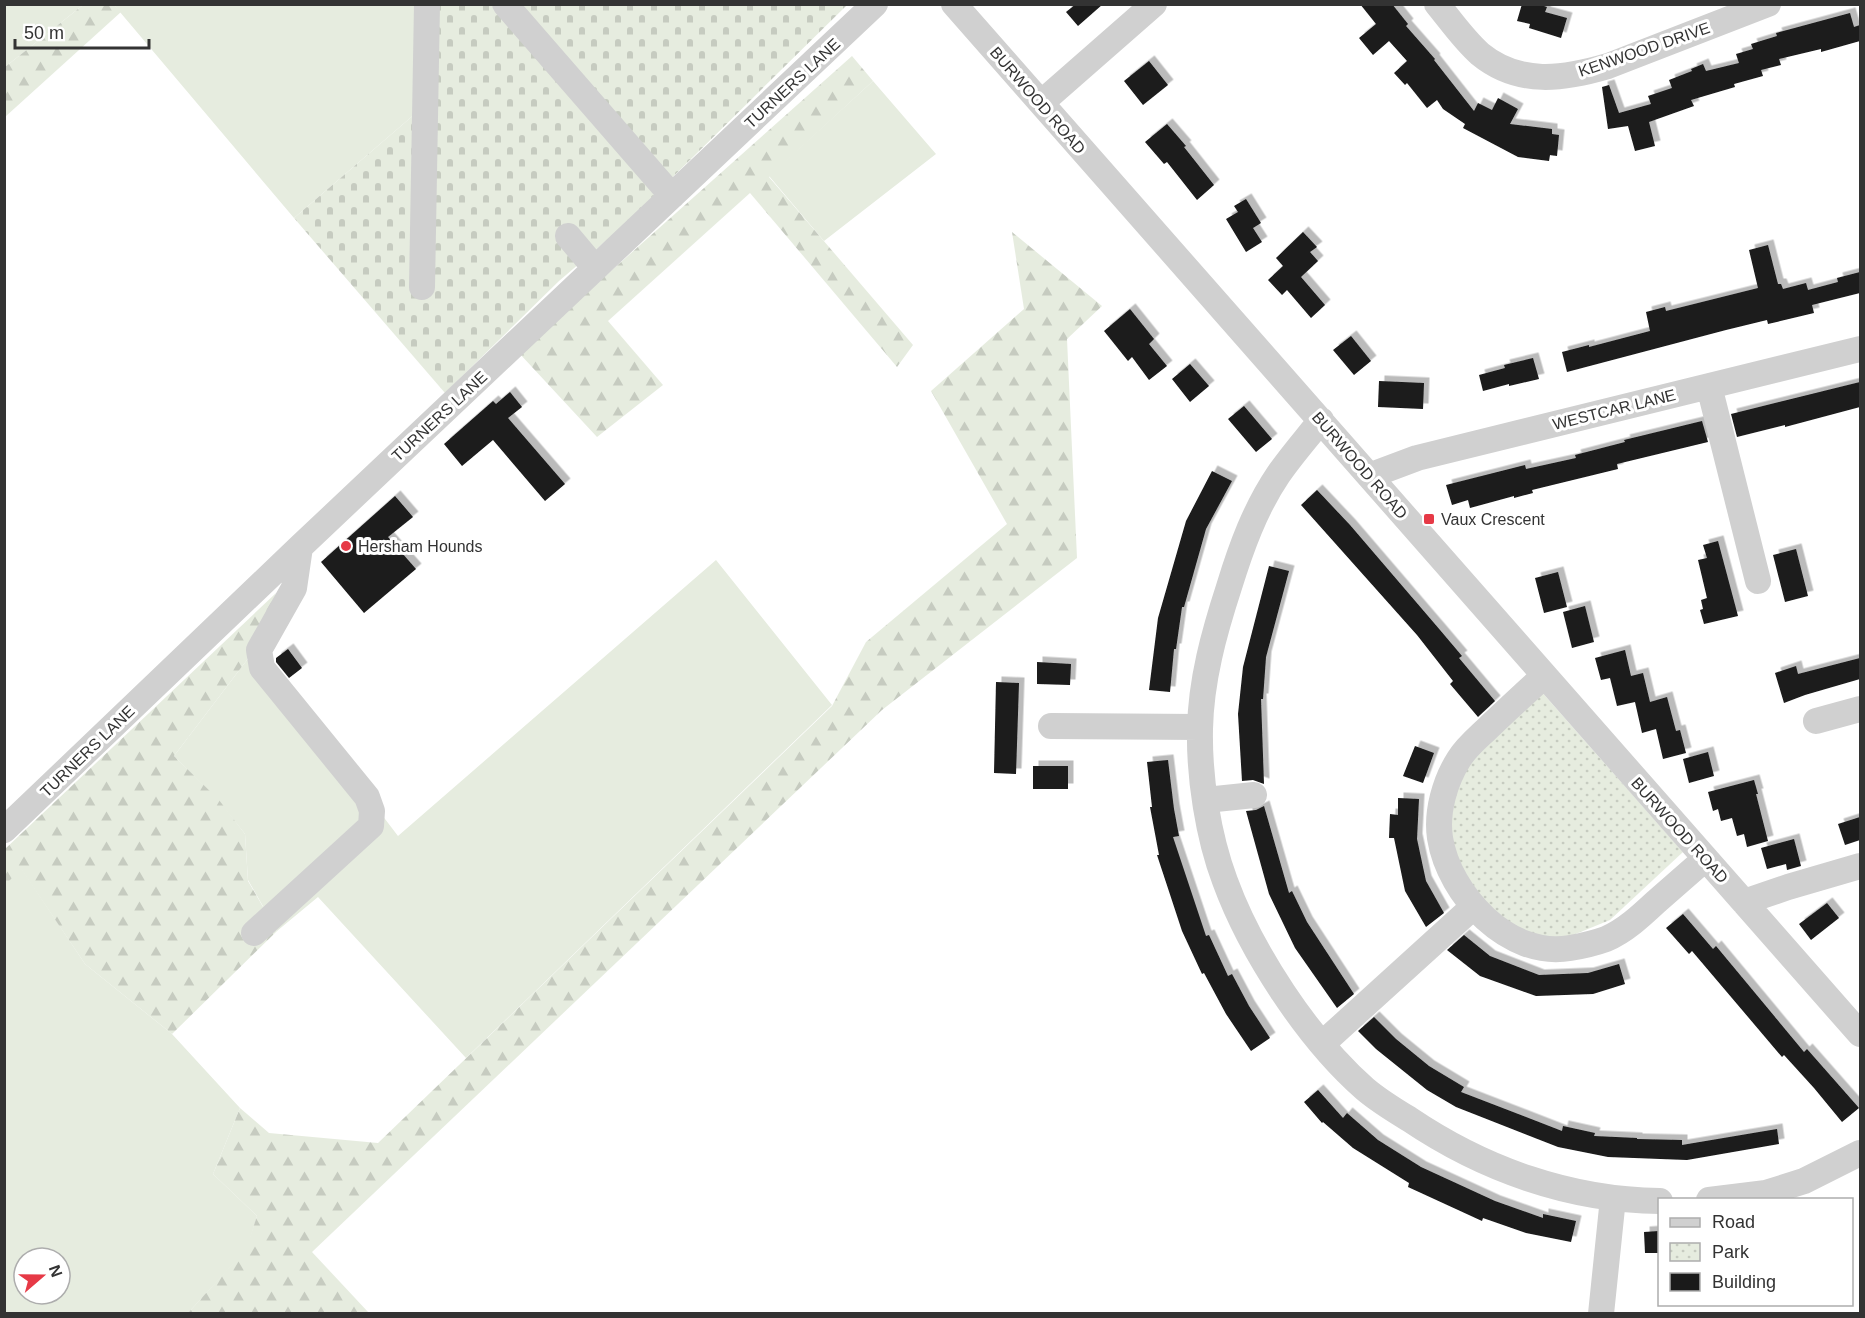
<svg xmlns="http://www.w3.org/2000/svg" width="1865" height="1318" viewBox="0 0 1865 1318" font-family="Arial,sans-serif">
  <defs>
    <pattern id="forest-firs" width="22" height="20" patternUnits="userSpaceOnUse" patternTransform="scale(1.5)"><rect width="22" height="20" fill="#e6ecdf"/><path d="M5 1l3.5 6h-7zM16 11l3.5 6h-7z" fill="#c6cbc0"/></pattern>
    <pattern id="cemetery-stones" width="16" height="16" patternUnits="userSpaceOnUse" patternTransform="scale(1.5)"><rect width="16" height="16" fill="#e6ecdf"/><path d="M2 7V4a2 2 0 0 1 4 0v3zM10 15v-3a2 2 0 0 1 4 0v3z" fill="#c6cbc0"/></pattern>
    <pattern id="park-dots" width="8" height="8" patternUnits="userSpaceOnUse" patternTransform="scale(1.5)"><rect width="8" height="8" fill="#e6ecdf"/><path d="M2 2h.1M6 6h.1" fill="none" stroke="#c6cbc0" stroke-width="1.8" stroke-linecap="round"/></pattern>
    <filter id="shadow"><feDropShadow dx="5.5" dy="-5.5" stdDeviation="0" flood-color="#0004"/></filter>
  </defs>
  <rect width="100%" height="100%" fill="#fff"/>
  <path fill="#e6ecdf" fill-rule="evenodd" d="M5,5H83L5,67Z
    M114,5H417L416,113L294,218Z
    M873,81L936,154L824,241L769,176Z
    M716,560L832,705L466,1058L318,897L277,931L248,880L245,834L218,800L174,756L247,660L260,655L398,836Z
    M21,868L85,964L172,1034L240,1108L213,1174L257,1216L247,1249L188,1313L5,1314L4,885ZM24,1258H60V1294H24Z"/>
  <path fill="url(#forest-firs)" d="M83,5H114L121,12L5,117V67Z
    M852,56L873,81L769,177L913,345L897,367L750,193L608,321L663,385L597,437L519,353Z
    M1012,232L1102,306L1067,339L1077,558L882,710L312,1252L369,1313H188L246,1249L257,1216L213,1174L240,1108L269,1133L378,1143L832,706L866,642L1007,524L931,391L1024,309Z
    M276,593L247,660L174,756L219,800L245,834L248,881L277,931L172,1034L85,964L21,869L5,885V849Z"/>
  <path fill="url(#cemetery-stones)" d="M417,5H847L621,228L559,281L445,393L294,218L416,113Z"/>
  <path fill="url(#park-dots)" d="M1540,690L1683,852L1610,920L1561,940L1520,937L1472,898L1452,856L1448,809L1465,760Z"/>
  <path fill="#1a1a1a" filter="url(#shadow)" d="M1076,4H1103L1078,26L1066,12Z
    M1360,4H1392L1408,24L1406,26L1435,59L1434,60L1474,111L1478,103L1492,110L1498,98L1518,109L1510,124L1552,129V134L1559,135L1557,156L1550,155L1549,161L1518,157L1463,128L1465,124L1443,109L1437,100L1427,108L1407,83L1405,85L1394,73L1407,61L1389,41L1373,55L1359,38L1376,24Z
    M1522,4H1538L1547,7L1545,12L1567,18L1561,38L1529,28L1530,24L1517,21Z
    M1850,13L1854,27L1860,25V41L1821,52V49L1779,59L1781,65L1761,70L1763,76L1734,84L1735,87L1691,100L1694,106L1649,122L1655,146L1635,151L1628,126L1608,129L1602,87L1609,85L1619,113L1651,104L1648,96L1672,88L1669,80L1692,71L1691,69L1703,64L1706,71L1739,63L1736,54L1753,49L1751,44L1777,36L1776,33Z
    M1149,61L1168,85L1143,105L1124,81Z
    M1167,124L1186,146L1184,147L1214,185L1197,200L1167,162L1164,164L1145,142Z
    M1246,199L1261,223L1253,228L1262,242L1246,252L1226,219L1238,212L1234,206Z
    M1303,232L1317,247L1310,252L1318,261L1301,277L1325,305L1311,318L1287,290L1282,295L1268,280L1283,266L1276,258Z
    M1768,245L1778,284H1781L1783,289L1806,283L1808,290L1838,282L1837,278L1860,272V293L1812,305L1814,313L1768,324L1767,320L1726,330L1567,372L1562,352L1589,345V347L1650,331L1646,312L1665,307L1666,311L1758,288L1749,250Z
    M1130,309L1154,339L1149,344L1167,366L1149,380L1132,357L1128,361L1104,331Z
    M1351,336L1371,361L1354,375L1333,350Z
    M1533,358L1539,379L1509,386V384L1483,391L1479,375L1505,368L1504,365Z
    M1190,364L1209,386L1190,402L1172,379Z
    M1379,381L1424,383L1423,409L1378,407Z
    M1860,382V407L1785,427V425L1737,437L1731,414Z
    M510,392L522,407L508,418L565,484L545,501L493,440L462,466L444,444L493,401L496,404Z
    M1244,406L1272,439L1256,452L1228,419Z
    M1702,421L1708,442L1617,464L1618,469L1532,490L1533,493L1514,498V496L1470,508L1468,500L1452,505L1446,485L1525,465L1526,469L1576,458L1575,455L1625,442L1624,440Z
    M1212,471L1232,481L1206,529L1184,607H1182L1176,649H1174L1170,692L1149,690L1158,618L1186,521Z
    M1317,490L1350,525L1440,630L1462,656L1459,658L1495,701L1478,717L1450,684L1453,681L1417,635L1301,505Z
    M395,496L413,517L388,537L416,569L364,613L321,562Z
    M1718,541L1738,616L1704,624L1700,610L1703,609L1701,600L1707,598L1698,560L1707,558L1703,545Z
    M1796,549L1808,596L1785,602L1773,555Z
    M1269,566L1289,571L1266,657L1263,699H1261L1264,784L1253,780L1242,781L1238,714L1243,667Z
    M1558,572L1567,607L1544,613L1535,578Z
    M1585,606L1594,642L1572,648L1563,612Z
    M288,649L302,668L289,678L276,662V658Z
    M1625,650L1631,676L1643,673L1650,702L1667,697L1676,731L1680,730L1686,753L1663,759L1656,729L1642,733L1635,702L1617,706L1610,678L1601,680L1595,658Z
    M1860,658V679L1805,695L1784,703L1775,673L1796,666L1798,674Z
    M1037,662L1071,664L1070,685L1037,684Z
    M996,682L1019,683L1016,774L994,773Z
    M1415,746L1434,753L1423,783L1403,776Z
    M1708,752L1714,776L1689,783L1683,759Z
    M1168,760L1174,809L1179,836L1173,837L1206,936L1209,935L1228,976L1232,974L1249,1006L1270,1038L1251,1051L1226,1014L1204,973L1202,974L1182,931L1157,855H1159L1150,807H1152L1147,762Z
    M1033,766H1068V789H1033Z
    M1754,780L1758,794H1756L1768,841L1747,847L1744,834L1737,836L1732,818L1721,821L1718,809L1713,811L1708,792Z
    M1398,798L1419,799L1417,839L1426,881L1444,913L1426,927L1405,891L1394,838H1389L1390,814L1398,815Z
    M1264,806L1289,893L1292,891L1307,922L1354,994L1337,1008L1295,948L1269,894L1246,811L1256,810Z
    M1860,817V840L1845,845L1838,824Z
    M1794,839L1801,866L1787,870L1786,864L1767,869L1761,848Z
    M1827,903L1839,918L1811,940L1799,924Z
    M1683,914L1713,949L1716,946L1804,1052L1807,1049L1859,1108L1842,1122L1814,1088L1784,1055L1782,1057L1692,951L1689,954L1666,928Z
    M1464,935L1490,956L1539,975L1588,973L1619,964L1625,984L1593,994L1536,996L1480,976L1447,950Z
    M1374,1017L1396,1039L1429,1066L1464,1087L1461,1092L1562,1131L1563,1126L1595,1133L1594,1136L1637,1138V1139L1682,1140V1145L1777,1129L1779,1144L1687,1160L1608,1157L1558,1147L1456,1107L1427,1090L1376,1049L1358,1031Z
    M1318,1090L1343,1118L1347,1113L1378,1140L1421,1167L1495,1201L1543,1218V1214L1576,1221L1571,1242L1526,1233L1483,1218L1482,1221L1408,1187L1409,1183L1353,1148L1323,1122L1322,1123L1304,1102Z
    M1659,1231V1253H1645L1644,1232Z"/>
  <g fill="none" stroke-linecap="round" stroke-linejoin="round">
    <path stroke="#d0d0d0" stroke-width="26" d="M505,4L672,196
      M954,4L1860,1034
      M1437,4C1451,21 1464,40 1480,54C1519,86 1564,79 1608,66L1768,4
      M1041,103L1154,4
      M568,236L595,268
      M422,287L427,4
      M1709,386L1758,581
      M1321,420C1307,438 1291,456 1278,475C1255,509 1241,548 1229,587C1214,633 1201,680 1200,729C1199,777 1208,836 1225,881C1251,952 1308,1039 1365,1089C1378,1100 1394,1110 1409,1119C1483,1169 1569,1200 1660,1201
      M1369,476L1417,458L1860,349
      M1544,676C1526,692 1508,709 1490,726C1480,736 1467,746 1459,759C1445,781 1436,812 1440,838C1449,895 1509,959 1570,948C1582,946 1595,943 1606,939C1625,931 1642,915 1657,901C1673,887 1689,873 1705,859
      M1816,721L1860,709
      M1051,726L1200,727
      M1206,800L1254,795
      M4,830L300,547L875,4
      M1744,902L1788,887L1860,866
      M254,933L371,826L372,811L367,797L262,668L259,650L294,588L300,547
      M1322,1044L1473,907
      M1709,1200L1766,1193L1804,1181L1860,1153
      M1601,1314L1613,1198"/>
  </g>
  <g fill="#e63946" stroke="#fff" stroke-width="2">
    <rect x="1423" y="513" width="12" height="12" rx="3"/>
    <circle cx="346" cy="546" r="6"/>
  </g>
  <g text-anchor="middle" stroke-width="6" stroke-linejoin="round" paint-order="stroke">
    <g font-size="16" fill="#333" stroke="#fff">
      <text transform="translate(1644 49) rotate(-19)" y="6">KENWOOD DRIVE</text>
      <text transform="translate(792 83) rotate(-43)" y="6">TURNERS LANE</text>
      <text transform="translate(1038 100) rotate(49)" y="6">BURWOOD ROAD</text>
      <text transform="translate(1614 409) rotate(-14)" y="6">WESTCAR LANE</text>
      <text transform="translate(439 416) rotate(-43)" y="6">TURNERS LANE</text>
      <text transform="translate(1360 465) rotate(49)" y="6">BURWOOD ROAD</text>
      <text transform="translate(87 751) rotate(-44)" y="6">TURNERS LANE</text>
      <text transform="translate(1680 830) rotate(48)" y="6">BURWOOD ROAD</text>
    </g>
    <g font-size="16" fill="#333" stroke="#fff" text-anchor="start">
      <text x="1441" y="525">Vaux Crescent</text>
      <text x="358" y="552">Hersham Hounds</text>
    </g>
  </g>
  <rect width="1865" height="1318" fill="none" stroke="#333333" stroke-width="12"/>
  <rect x="1658" y="1198" width="195" height="108" fill="#ffffff" stroke="#adadad" stroke-width="1.5"/>
  <rect x="1670" y="1218" width="30" height="9" fill="#d0d0d0" stroke="#adadad" stroke-width="1.5"/>
  <text x="1712" y="1228" font-size="18" fill="#333333">Road</text>
  <rect x="1670" y="1243" width="30" height="18" fill="url(#park-dots)" stroke="#adadad" stroke-width="1.5"/>
  <text x="1712" y="1258" font-size="18" fill="#333333">Park</text>
  <rect x="1670" y="1273" width="30" height="18" fill="#1a1a1a" stroke="#adadad" stroke-width="1.5"/>
  <text x="1712" y="1288" font-size="18" fill="#333333">Building</text>
  <g transform="translate(42 1276) rotate(70)"><circle r="28" fill="#ffffff" stroke="#adadad" stroke-width="1.5"/>
  <path d="M0-4.5L10 22L0 15L-10 22Z" fill="#e63946"/>
  <text y="-9" font-size="16" font-weight="bold" text-anchor="middle" fill="#333333">N</text>
  </g>
  <path d="M15 39v9h134v-9" fill="none" stroke="#333333" stroke-width="3"/>
  <text x="24" y="39" font-size="18" fill="#333333" stroke="#ffffff" stroke-width="4.5" paint-order="stroke">50 m</text>
</svg>
